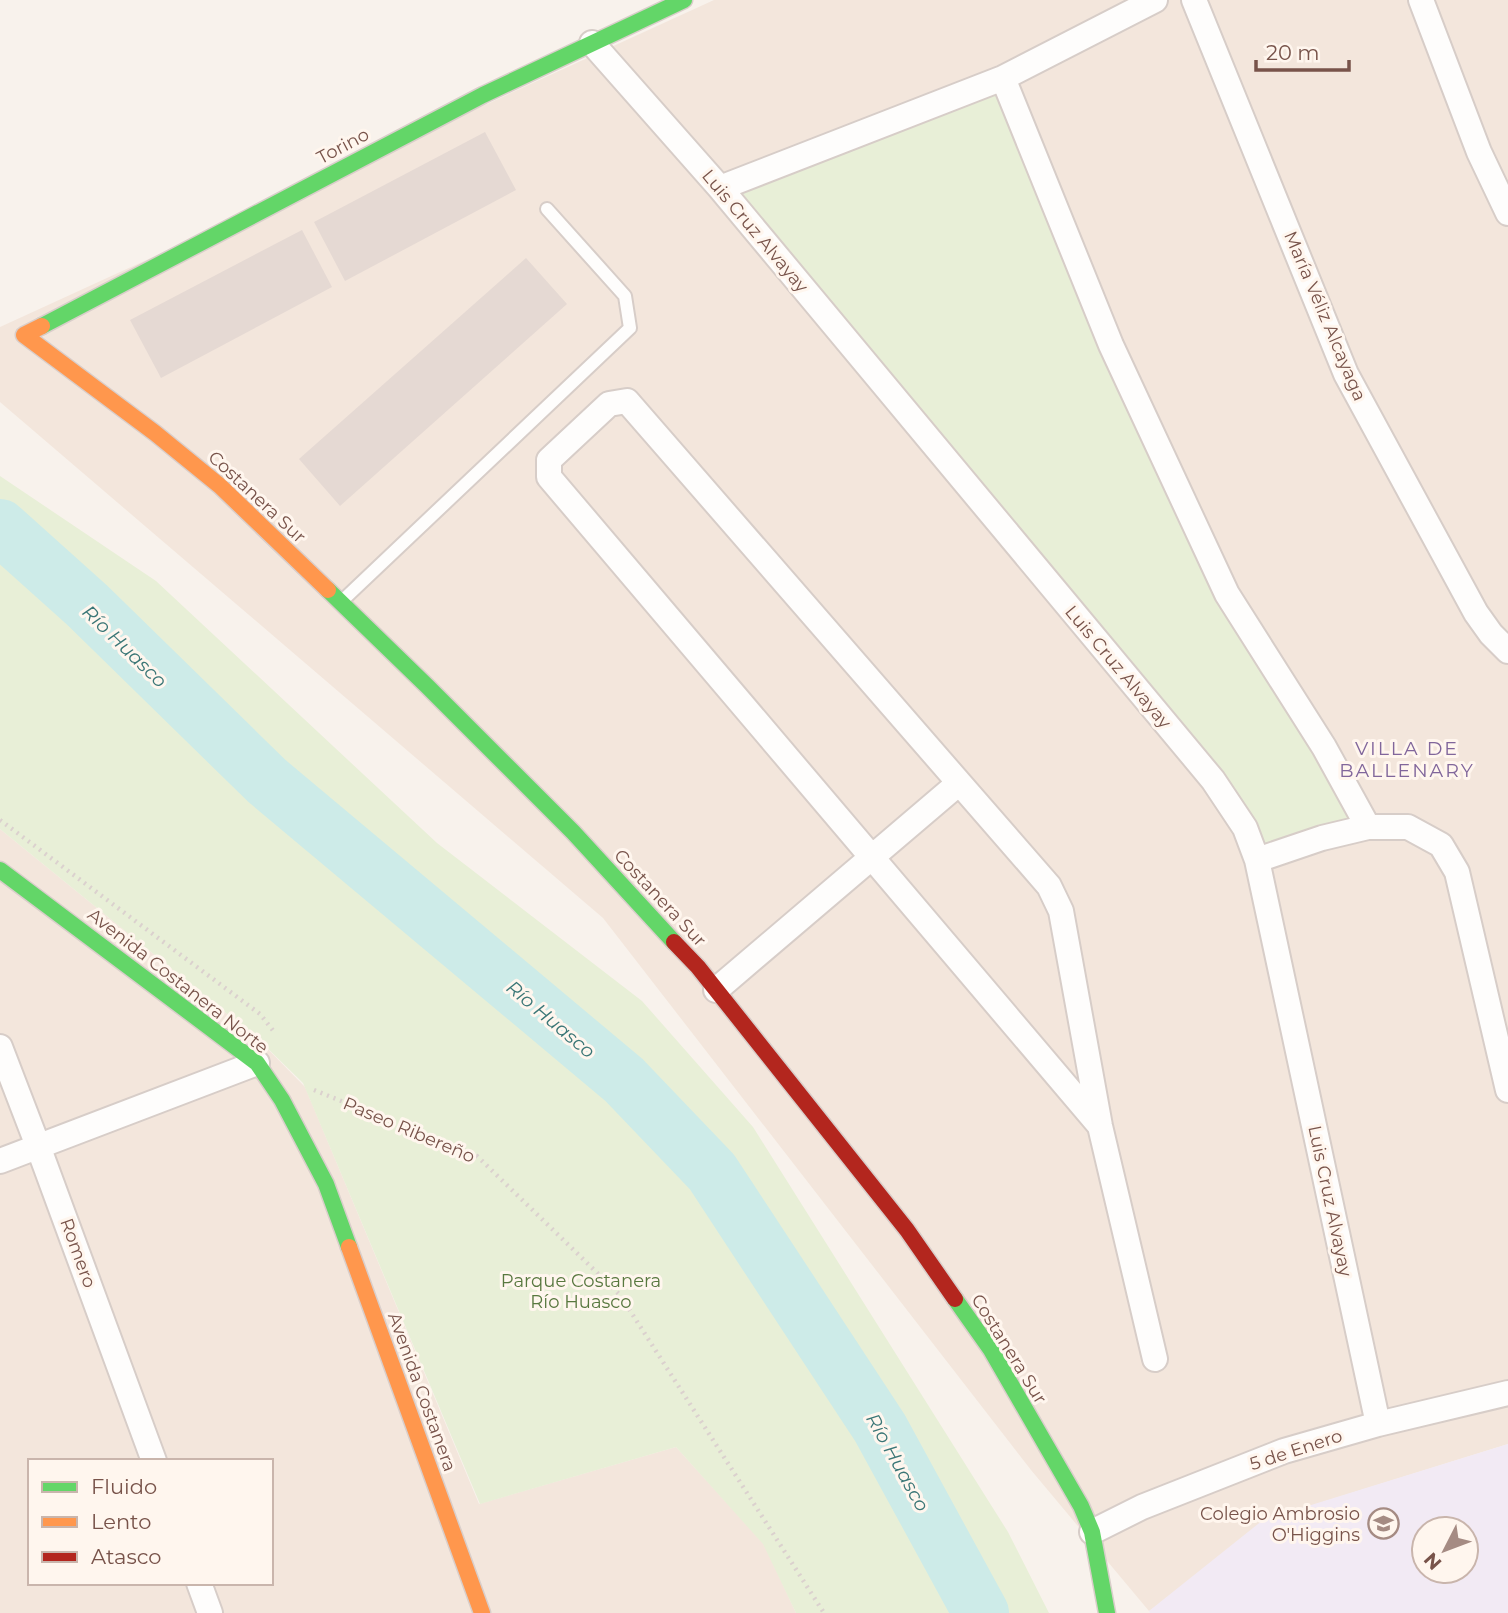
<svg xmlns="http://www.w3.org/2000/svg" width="1508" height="1613" viewBox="0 0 1508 1613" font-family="Montserrat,sans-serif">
  <rect width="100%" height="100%" fill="#f8f2ec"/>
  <path fill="#f3e6dc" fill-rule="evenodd" d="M714,0H1508V1444L1300,1509L1149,1611L1031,1470L603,918L0,402V327Z
    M0,829L258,1039L305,1087L479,1504L676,1447L764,1544L796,1613H0ZM30,1461H271V1583H30Z"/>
  <path fill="#f2eaf4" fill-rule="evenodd" d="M1508,1444V1613H1150L1149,1611L1263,1520ZM1424,1529H1466V1571H1424Z"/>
  <path fill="#e8efd7" d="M1001,84L1105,343L1360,824L1261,855L727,191Z
    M0,476L156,581L437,843L642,1001L753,1127L1008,1532L1049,1613H796L763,1544L676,1447L480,1504L303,1083L258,1039L0,829Z"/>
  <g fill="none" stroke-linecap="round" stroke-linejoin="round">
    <path stroke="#cdebe8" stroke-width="56" d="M0,527L87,605L267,781L624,1080L712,1172L880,1428L981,1613"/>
  </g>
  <path fill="#e5d9d3" d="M485,132L516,190L345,281L314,222Z
    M302,230L332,287L161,378L130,320Z
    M526,258L567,304L340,506L299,459Z"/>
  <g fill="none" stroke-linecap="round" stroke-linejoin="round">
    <defs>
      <path id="lane" d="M343,600L630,328L625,296L547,209"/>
      <path id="street" d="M1194,0L1346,374L1476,613L1491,634L1508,651
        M1421,0L1479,152L1508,213
        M592,43L720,188L1213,780L1245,828L1257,860L1378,1424
        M1003,78L1111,345L1227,594L1324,747L1368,827
        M720,188L1003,78L1155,0
        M1257,860L1322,838L1368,827H1408L1441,845L1457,872L1508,1090
        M716,990L959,783
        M0,1047L38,1146L154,1461
        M1100,1126L549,477V460L609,404L627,401L1049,886L1061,911L1100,1126L1155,1359
        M0,1161L257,1063
        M1092,1532L1142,1507L1284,1451L1378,1424L1508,1393
        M199,1583L210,1613"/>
      <path id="fast" d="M42,326L483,95L684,0
        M328,590L427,686L573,832L674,942
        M0,870L257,1063L282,1100L326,1184L349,1247
        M955,1299L991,1350L1081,1506L1092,1532L1107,1613"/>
      <path id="slow" d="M42,326L24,335L155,433L220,486L328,590
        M349,1247L482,1613"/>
      <path id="jam" d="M674,942L698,967L907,1230L955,1299"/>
    </defs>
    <use href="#lane" stroke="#d7cdc8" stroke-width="16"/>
    <use href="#street" stroke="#d7cdc8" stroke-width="28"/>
    <use href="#fast" stroke="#d9ceca" stroke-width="19"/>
    <use href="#slow" stroke="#d9ceca" stroke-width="19"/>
    <use href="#jam" stroke="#d9ceca" stroke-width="19"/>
    <path stroke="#dbd1ce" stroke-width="4.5" stroke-dasharray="2 5" stroke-linecap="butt" d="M0,820L260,1014L275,1033
      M314,1090L477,1156L620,1295L824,1613"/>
    <use href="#lane" stroke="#fefdfc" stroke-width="12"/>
    <use href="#street" stroke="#fefdfc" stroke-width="24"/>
    <use href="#fast" stroke="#63d668" stroke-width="16"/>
    <use href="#slow" stroke="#ff974d" stroke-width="16"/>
    <use href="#jam" stroke="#b3261e" stroke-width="16"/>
  </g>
  <defs>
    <symbol id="school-ring" viewBox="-11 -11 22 22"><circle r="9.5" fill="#fff6ee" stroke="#a58b83" stroke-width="1.5"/><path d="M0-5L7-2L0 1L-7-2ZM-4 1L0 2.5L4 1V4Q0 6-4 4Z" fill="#a58b83"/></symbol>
  </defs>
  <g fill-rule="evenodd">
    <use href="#school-ring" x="1366" y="1506" width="35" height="35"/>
  </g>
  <g text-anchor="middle" stroke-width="6" stroke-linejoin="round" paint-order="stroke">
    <g font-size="18" fill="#78534a" stroke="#fff6ee">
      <text transform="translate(343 146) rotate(-28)" y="6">Torino</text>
      <text transform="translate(755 231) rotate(50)" y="6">Luis Cruz Alvayay</text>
      <text transform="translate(1325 316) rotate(67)" y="6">María Véliz Alcayaga</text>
      <text transform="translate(257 497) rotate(43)" y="6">Costanera Sur</text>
      <text transform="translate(1118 667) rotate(50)" y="6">Luis Cruz Alvayay</text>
      <text transform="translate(660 898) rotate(47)" y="6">Costanera Sur</text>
      <text transform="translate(178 981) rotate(38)" y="6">Avenida Costanera Norte</text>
      <text transform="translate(409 1130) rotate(23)" y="6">Paseo Ribereño</text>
      <text transform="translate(1330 1201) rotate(78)" y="6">Luis Cruz Alvayay</text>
      <text transform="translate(78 1253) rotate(70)" y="6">Romero</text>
      <text transform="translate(1009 1349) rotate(58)" y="6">Costanera Sur</text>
      <text transform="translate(422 1392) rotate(70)" y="6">Avenida Costanera</text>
      <text transform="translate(1296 1450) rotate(-18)" y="6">5 de Enero</text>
    </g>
    <g font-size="18" fill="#58783f" stroke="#fff6ee">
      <text x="581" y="1287">Parque Costanera<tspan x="581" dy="21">Río Huasco</tspan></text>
    </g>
    <g font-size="18" fill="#78534a" stroke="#fff6ee" text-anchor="end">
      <text x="1360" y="1520">Colegio Ambrosio<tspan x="1360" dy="21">O'Higgins</tspan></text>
    </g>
    <g font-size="19" font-style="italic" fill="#3a7676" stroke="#fff6ee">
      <text transform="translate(125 646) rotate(44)" y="7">Río Huasco</text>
      <text transform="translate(551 1019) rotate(40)" y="7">Río Huasco</text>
      <text transform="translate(898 1462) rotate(61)" y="7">Río Huasco</text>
    </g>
    <g font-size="19" letter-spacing="2" fill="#81669b" stroke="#fff6ee">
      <text x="1407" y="755">VILLA DE<tspan x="1407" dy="22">BALLENARY</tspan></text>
    </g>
  </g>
  <rect x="28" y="1459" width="245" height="126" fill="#fff6ee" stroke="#c9b5ac" stroke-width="2"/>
  <rect x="42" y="1482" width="35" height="10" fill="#63d668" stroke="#c9b5ac" stroke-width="2"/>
  <text x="91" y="1494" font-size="21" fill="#78534a">Fluido</text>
  <rect x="42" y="1517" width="35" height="10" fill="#ff974d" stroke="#c9b5ac" stroke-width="2"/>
  <text x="91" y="1529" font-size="21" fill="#78534a">Lento</text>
  <rect x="42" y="1552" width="35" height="10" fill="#b3261e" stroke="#c9b5ac" stroke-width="2"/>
  <text x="91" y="1564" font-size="21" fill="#78534a">Atasco</text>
  <g transform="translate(1445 1550) rotate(228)"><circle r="33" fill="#fff6ee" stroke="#c9b5ac" stroke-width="2"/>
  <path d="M0-5L12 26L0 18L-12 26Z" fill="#a58b83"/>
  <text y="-10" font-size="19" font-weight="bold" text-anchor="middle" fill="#78534a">N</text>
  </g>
  <path d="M1256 60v10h93v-10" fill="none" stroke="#78534a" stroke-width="3.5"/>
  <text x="1266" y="60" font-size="21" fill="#78534a" stroke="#fff6ee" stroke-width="5" paint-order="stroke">20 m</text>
</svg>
